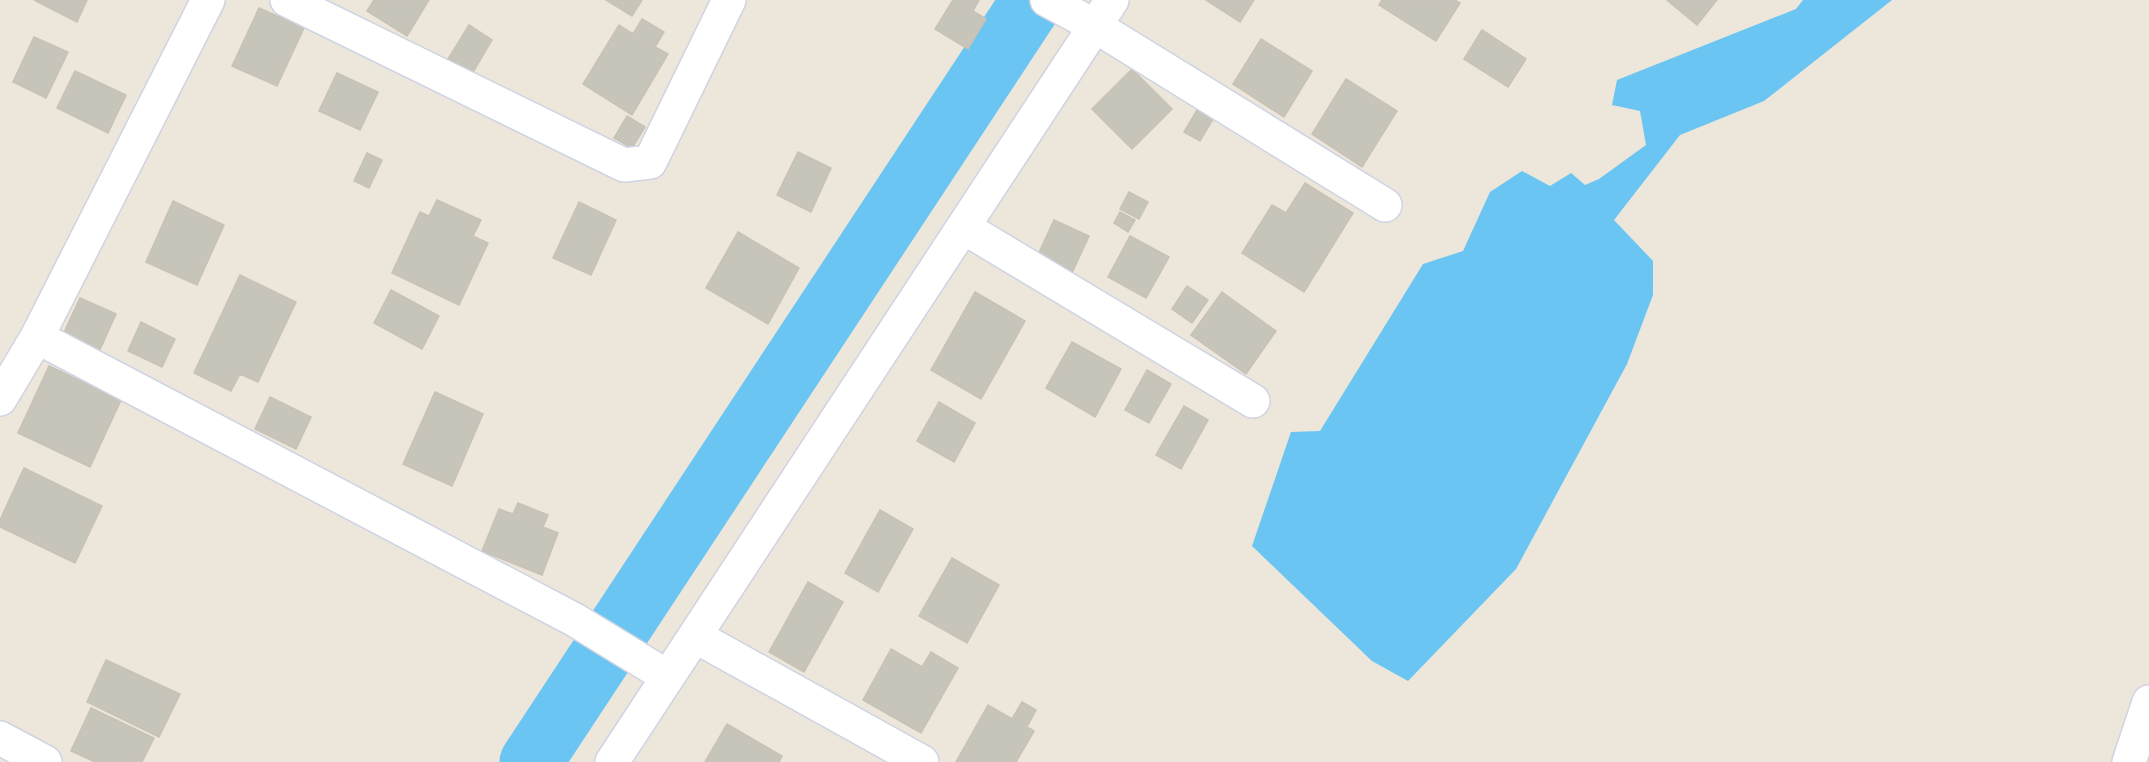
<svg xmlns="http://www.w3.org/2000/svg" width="2149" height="762" viewBox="0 0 2149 762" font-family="Poppins,sans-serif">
  <rect width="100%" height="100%" fill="#ece6db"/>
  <path fill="#6ac5f2" d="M1803,0H1892L1764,101L1680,135L1614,220L1653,261V295L1627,364L1516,569L1408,681L1372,661L1252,546L1291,432L1320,431L1423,264L1463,251L1490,192L1522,171L1550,186L1571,173L1585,185L1599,179L1646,145L1640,111L1612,105L1617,80L1796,9Z"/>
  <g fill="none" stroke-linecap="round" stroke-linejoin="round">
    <path stroke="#6ac5f2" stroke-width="63" d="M531,762L1033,0"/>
  </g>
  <path fill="#c7c4ba" stroke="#c8c2b5" stroke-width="1.5" d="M34,0H87L77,22Z
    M374,0H429L407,36L367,11Z
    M606,0H642L632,16Z
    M953,0H979L973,11L986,19L968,49L935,29Z
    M1206,0H1254L1240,22Z
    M1382,0H1455L1460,3L1436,41L1379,5Z
    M1667,0H1717L1697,25Z
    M259,8L304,28L277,86L232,66Z
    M642,19L664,32L655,47L668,54L632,115L583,84L619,25L633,34Z
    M469,25L492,40L472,74L448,59Z
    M1482,30L1526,59L1508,87L1464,59Z
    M34,37L68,52L46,98L13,82Z
    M1261,39L1312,71L1284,117L1233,84Z
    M1132,69L1172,109L1132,149L1092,109Z
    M75,71L126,95L108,133L57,108Z
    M337,73L378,92L360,130L319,111Z
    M1346,79L1397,111L1362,167L1312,134Z
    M1200,105L1216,114L1200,141L1184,132Z
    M627,116L645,127L632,148L614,138Z
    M798,152L831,168L811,212L777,195Z
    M367,153L382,160L369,188L354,181Z
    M1305,183L1353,213L1304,292L1242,253L1272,205L1286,213Z
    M1129,192L1148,202L1139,219L1120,209Z
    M437,200L481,220L473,236L488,243L459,305L392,273L420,212L429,216Z
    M173,201L224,225L197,285L146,262Z
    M579,202L616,220L591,275L553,258Z
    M1120,212L1135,220L1128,232L1114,223Z
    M1054,220L1089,236L1071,275L1036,259Z
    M738,232L799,268L768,324L706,288Z
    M1130,236L1169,257L1146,298L1108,277Z
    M240,275L296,302L258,382L240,374L231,391L194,373Z
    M1187,286L1208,300L1192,323L1172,309Z
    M391,290L439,316L422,349L374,323Z
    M975,292L1025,321L981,399L931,370Z
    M1222,292L1276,331L1246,374L1191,335Z
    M80,298L116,314L98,354L62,337Z
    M141,322L175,339L162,367L128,351Z
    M1072,342L1121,369L1095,417L1046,388Z
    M49,366L121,400L90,467L18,433Z
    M1147,370L1171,384L1149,423L1125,410Z
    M435,392L483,414L452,486L403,464Z
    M270,397L311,417L296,449L255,429Z
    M939,402L975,423L954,462L917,441Z
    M1184,406L1208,420L1181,469L1156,455Z
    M24,468L102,506L75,563L0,527V520Z
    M518,503L548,515L543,527L558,533L542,575L482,551L499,509L513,514Z
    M880,510L913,529L878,592L845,573Z
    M952,558L999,585L967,643L919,616Z
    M808,582L843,602L804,672L769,652Z
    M891,649L922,667L931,652L958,668L921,733L863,700Z
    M106,660L180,694L159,737L87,702Z
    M1022,702L1036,710L1027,727L1034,731L1016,762H956L988,705L1012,719Z
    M91,708L154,738L142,762H95L71,751Z
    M727,724L782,756L779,762H705Z"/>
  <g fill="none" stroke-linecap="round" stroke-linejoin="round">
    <defs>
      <path id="street" d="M287,0L624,165L650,162L729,0
        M1047,0L1095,26L1112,0
        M963,227L1253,401
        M37,337L575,620L668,677
        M0,399L37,337L208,0
        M695,636L922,762
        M0,738L45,762
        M612,762L1095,26L1385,205
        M2129,762L2149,702"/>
    </defs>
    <use href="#street" stroke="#d0d3e3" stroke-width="36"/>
    <use href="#street" stroke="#fff" stroke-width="33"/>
  </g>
</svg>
